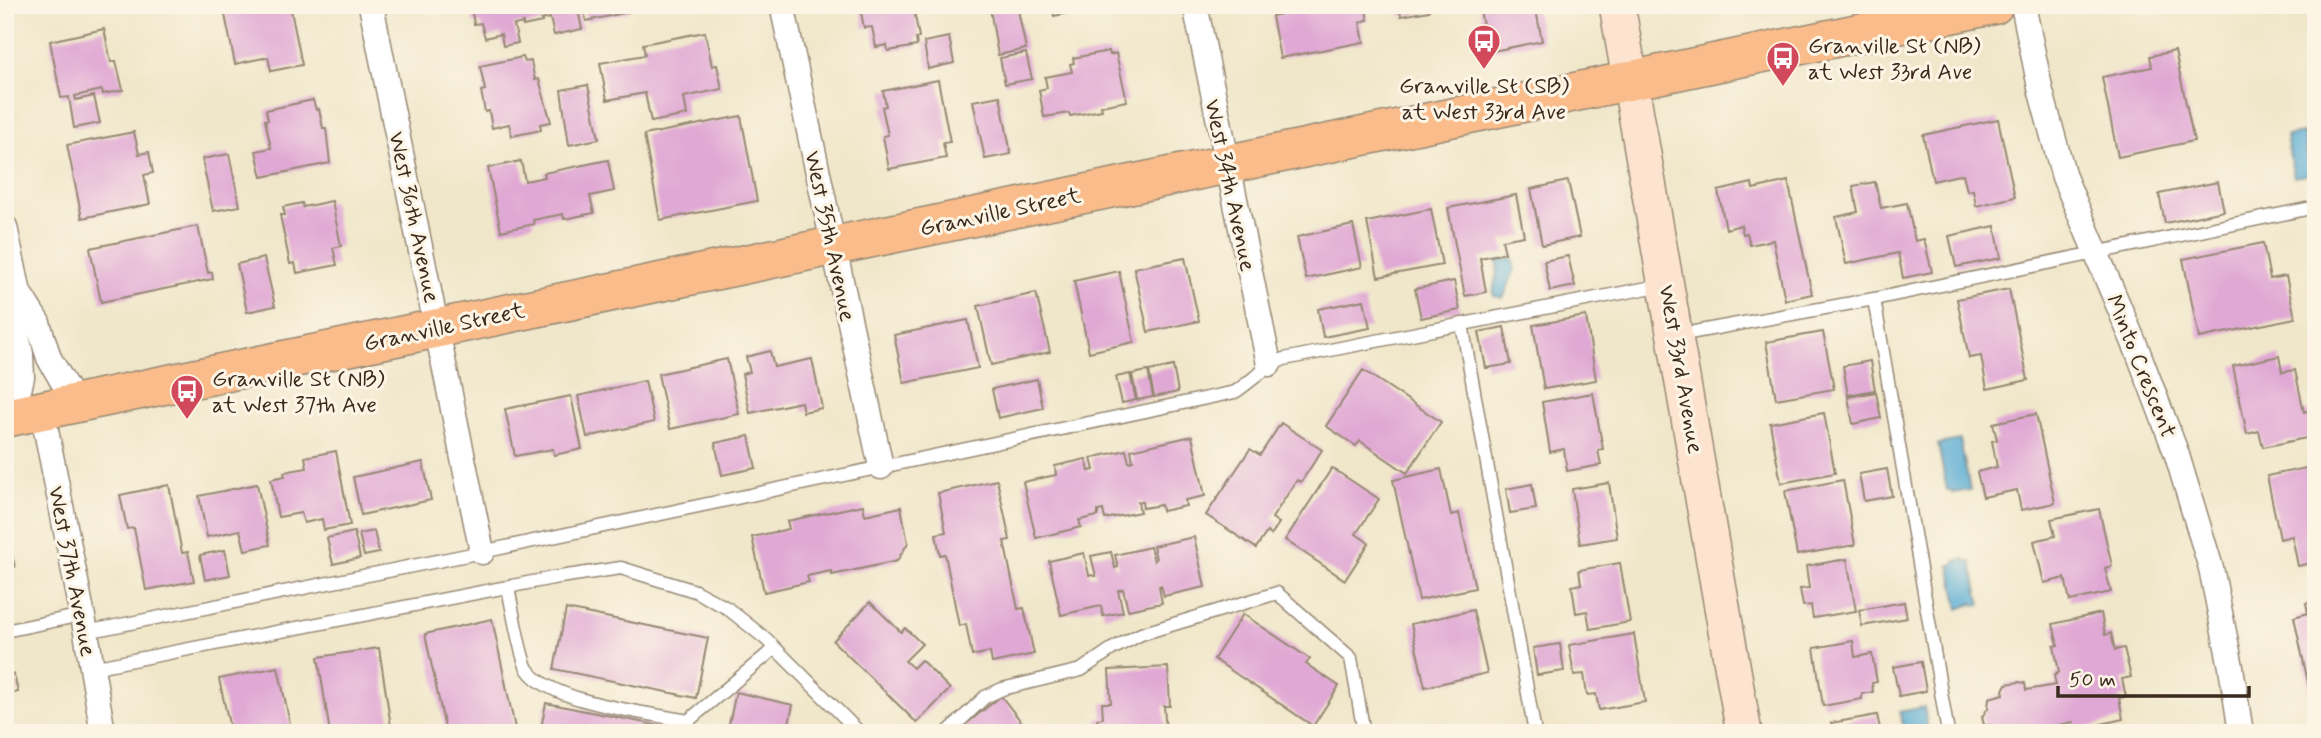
<svg xmlns="http://www.w3.org/2000/svg" width="2321" height="738" viewBox="0 0 2321 738" font-family="Mynerve,sans-serif">
  <rect width="100%" height="100%" fill="#fcf5e5"/>
  <filter id="ink" filterUnits="userSpaceOnUse"><feTurbulence type="fractalNoise" baseFrequency=".0143" numOctaves="2"/><feDisplacementMap in="SourceGraphic" scale="14" xChannelSelector="R" yChannelSelector="G"/><feConvolveMatrix kernelMatrix="1 2 1 2 8 2 1 2 1" color-interpolation-filters="sRGB"/></filter>
  <filter id="wash" filterUnits="userSpaceOnUse"><feTurbulence type="fractalNoise" baseFrequency=".00686" numOctaves="4" result="noise"/><feDisplacementMap in="SourceGraphic" scale="28" xChannelSelector="R" yChannelSelector="G"/><feGaussianBlur stdDeviation="1.57" result="paint"/><feColorMatrix in="noise" values="0 0 0 0 0 0 0 0 0 0 0 0 0 0 0 0 0 1.4 0 .05"/><feComposite in="paint" operator="in"/></filter>
  <g filter="url(#wash)">
    <rect width="100%" height="100%" fill="#f0e7ca"/>
    <path fill="#57abd3" stroke="#496a78" stroke-width="2" d="M2303,133L2311,174L2294,177L2286,136Z
      M1512,258L1515,269L1505,294L1503,298L1494,296C1491,284 1501,273 1497,261Z
      M1960,440L1970,490L1952,493L1951,490H1947L1938,444Z
      M1965,559L1966,563L1971,562L1981,605L1975,606L1974,603L1959,609L1950,565L1955,564V561Z
      M1924,707L1928,733H1906L1899,712Z"/>
    <g id="blocks">
      <path fill="#e0a8d4" d="M223,5H290L302,65L271,71L268,57L235,64Z
        M475,5H547L548,10L577,5L582,29L554,35L550,18L541,20L542,22L523,26V23L514,25L518,43L503,46L501,34L485,38L481,23L474,24L471,7Z
        M583,5H627L629,12L586,21Z
        M864,5H913L919,37L916,38L917,46L888,51L887,45L876,47L872,27L864,28L860,7Z
        M1006,5H1017L1026,49L998,55L990,9Z
        M1051,5H1101V6L1054,16Z
        M1327,5H1365L1368,20L1360,22L1364,42L1280,58L1272,16Z
        M1399,5H1427L1429,11L1401,16Z
        M1479,5H1535L1542,41L1488,52Z
        M104,29L111,62L116,61L123,90L103,94L102,90L75,96L76,100L94,96L100,123L74,128L69,97L61,98L50,41Z
        M705,32L712,66L717,65L722,89L684,97L687,115L651,122L645,93L607,100L600,63L645,55L643,44Z
        M949,37L954,63L928,69L924,42Z
        M1109,51L1110,55L1116,53L1127,101L1101,106L1102,110L1070,116L1069,113L1044,117L1039,90L1047,88L1045,77L1072,72L1070,64L1074,63L1073,58Z
        M2175,51L2194,141L2118,157L2102,77L2152,67L2150,56Z
        M1026,53L1032,79L1005,84L1000,58Z
        M523,57L525,62L531,61L535,80L539,79L551,122L540,124L541,130L512,136L509,124L492,128L489,111L485,112L481,91L485,90L480,66Z
        M938,80L950,142L943,143L946,158L889,169L883,136L888,135L882,107L886,106L883,91Z
        M588,85L599,139L569,145L561,90Z
        M1000,96L1011,154L985,159L973,101Z
        M313,100L316,110L319,109L323,128H326L330,163L262,177L256,151L271,148L265,120H268L266,110Z
        M741,116L757,201L660,220L644,135Z
        M1998,119L2015,197L1976,206L1973,190L1967,191L1963,174L1933,181L1923,135Z
        M134,132L139,154L149,152L153,173L144,175L150,204L82,218L67,145Z
        M229,154L240,206L213,211L202,159Z
        M608,160L614,191L590,196L594,213L564,219L563,214L533,220L534,224L501,231L488,168L521,161L525,181L545,177L544,173Z
        M1568,181L1580,237L1542,245L1531,189Z
        M1788,181L1812,294L1785,300L1773,240L1750,245L1747,233L1743,234L1741,225L1726,229L1718,191L1752,183L1753,189Z
        M1875,182L1881,208L1907,203L1915,241L1924,239L1932,272L1903,278L1898,253L1846,264L1836,217L1858,212L1853,186Z
        M2218,182L2224,211L2165,223L2159,194Z
        M1516,195L1524,236L1502,240L1505,253L1480,258L1486,292L1465,296L1448,208Z
        M332,201L341,246L333,248L337,265L297,273L295,263L290,264L280,215H285L283,207L302,203L303,207Z
        M1431,209L1442,265L1378,277L1367,222Z
        M1353,225L1362,267L1306,279L1297,237Z
        M198,226L208,273L212,272L213,279L101,302L90,248Z
        M1995,226L2001,258L1956,267L1949,236Z
        M2263,243L2270,279L2286,276L2295,318L2199,338L2183,259Z
        M1568,256L1575,286L1550,291L1544,261Z
        M264,258L275,306L247,312L237,264Z
        M1185,258L1199,321L1148,332L1134,268Z
        M1119,271L1134,342L1089,352L1074,281Z
        M1454,281L1460,310L1421,318L1415,289Z
        M2009,289L2028,380L1987,389L1981,356L1969,358L1957,299Z
        M1036,293L1050,352L991,365L978,306Z
        M1364,300L1370,328L1323,337L1318,309Z
        M1586,316L1596,380L1544,389L1533,325Z
        M968,320L978,368L904,383L894,335Z
        M1504,327L1511,364L1486,368L1479,332Z
        M1823,332L1834,389L1776,399L1766,342Z
        M770,351L774,367L812,359L822,408L803,412L801,402L750,413L742,374L750,372L746,357Z
        M2279,356L2282,372L2295,370L2304,412L2316,409V436L2263,447L2259,431L2247,434L2233,366Z
        M727,359L739,414L670,429L658,374Z
        M1870,361L1875,390L1848,395L1843,366Z
        M1173,366L1178,392L1154,397L1149,371Z
        M1363,370L1441,422L1407,473L1360,441L1356,446L1326,426Z
        M1148,371L1153,397L1137,400L1132,374Z
        M1130,374L1136,400L1122,403L1116,377Z
        M1037,379L1043,408L998,418L992,389Z
        M645,381L654,422L587,437L578,396Z
        M1876,392L1881,418L1853,424L1848,397Z
        M1593,393L1603,449L1598,450L1601,465L1567,471L1564,449L1550,452L1542,402Z
        M571,396L582,449L554,455L553,449L515,456L505,409Z
        M1824,413L1835,473L1781,483L1770,423Z
        M2036,414L2055,503L2021,510L2017,490L1983,497L1977,472L1997,467L1992,441L1997,440L1993,423Z
        M1281,423L1322,450L1301,482L1297,480L1272,518L1279,523L1271,535L1267,532L1256,548L1206,515L1250,449L1260,455Z
        M749,436L756,468L722,475L715,443Z
        M1192,436L1205,496L1185,500L1186,506L1162,511L1161,505L1143,508L1142,502H1138L1140,512L1105,519L1103,510L1098,511V516L1079,520L1081,527L1036,538L1023,482L1056,475L1055,466L1086,459L1089,471L1094,470L1091,458L1126,450L1129,462L1133,461L1131,450Z
        M336,451L350,525L324,530L322,519L304,523L301,513L278,517L271,479L285,476L284,472L307,468L305,457Z
        M423,462L431,500L361,515L353,477Z
        M2316,466V562L2298,566L2292,536L2280,539L2267,476Z
        M1332,468L1379,499L1356,534L1369,543L1345,580L1285,540Z
        M1441,469L1451,515L1459,513L1475,588L1419,600L1393,480Z
        M1887,469L1892,496L1864,501L1859,474Z
        M997,480L1010,540L1004,541L1018,609L1024,608L1034,654L992,663L990,652L972,656L966,624L959,626L945,554L940,555L936,534L946,532L938,493Z
        M1843,480L1855,545L1797,555L1785,491Z
        M1609,483L1617,538L1580,544L1572,489Z
        M257,484L270,545L245,550L240,530L207,537L199,496Z
        M1532,484L1536,509L1510,513L1506,489Z
        M169,485L182,553L188,552L194,581L146,590L134,528L127,529L120,495Z
        M863,505L865,515L901,507L908,543L897,561L832,575L831,571L807,576L809,582L764,592L752,537L789,529L787,521Z
        M2099,509L2112,566L2105,568L2111,592L2070,601L2065,578L2044,583L2034,541L2055,536L2051,519Z
        M5,527L15,567L5,569Z
        M374,531L379,553L364,556L359,534Z
        M354,532L360,558L333,564L327,538Z
        M1194,537L1205,587L1164,596L1161,585L1159,586L1162,603L1128,610L1123,589L1118,590L1123,612L1103,616L1101,606L1061,615L1049,561L1084,553L1089,575L1096,576L1091,556L1111,552L1115,568L1118,567L1115,555L1150,547L1154,561L1156,559L1153,546Z
        M225,550L230,575L205,580L200,555Z
        M1847,559L1856,611L1813,618L1811,605L1803,606L1800,589L1809,588L1806,566Z
        M1620,563L1630,622L1590,629L1587,611L1576,613L1572,586L1581,584L1579,570Z
        M2316,601V691L2310,692L2294,617L2308,613L2306,603Z
        M870,602L901,632L905,628L922,644L905,661L913,668L921,660L950,689L917,723L833,641Z
        M1904,602L1907,618L1862,626L1859,610Z
        M566,609L708,638L696,698L554,669Z
        M1473,610L1487,673L1425,687L1411,624Z
        M2101,613L2105,635L2111,633L2115,650L2124,648L2131,677L2122,679L2126,697L2119,698L2123,719L2075,730L2073,722L2045,728L2046,733H1994L1993,726L1984,725L1982,717L1988,708L1989,698L2004,694L2003,690L2006,684L2019,682L2025,683L2026,690L2056,685L2054,676L2059,672L2054,646L2058,645L2053,624Z
        M1243,614L1310,659L1306,664L1339,686L1313,726L1214,659Z
        M492,619L516,733H446L425,634Z
        M1634,634L1645,702L1599,710L1596,694L1587,695L1584,674L1574,675L1569,645Z
        M1853,641L1855,657L1872,654L1877,682L1872,683L1873,692L1862,694V699L1823,706L1814,648Z
        M1560,644L1564,671L1537,675L1533,648Z
        M379,648L392,733H330L318,657Z
        M1921,662L1926,691L1899,696L1893,667Z
        M278,667L292,733H231L219,679Z
        M1168,667L1170,706H1164L1166,733H1098L1097,719L1103,718L1102,703H1111L1109,670Z
        M14,674L18,692L9,694L13,714L5,716V676Z
        M736,692L793,705L787,733H727Z
        M1001,696L1030,733H955Z
        M546,703L675,729V733H540Z
        M1877,715L1881,733H1833L1831,723Z"/>
    </g>
  </g>
  <g filter="url(#ink)">
    <use href="#blocks" fill-opacity="0" stroke="#968874" stroke-width="2"/>
    <g fill="none" stroke-linecap="round" stroke-linejoin="round">
      <defs>
        <path id="lane" d="M1874,299L1948,733
          M1462,324L1535,733
          M1678,335L1874,299L2316,207
          M508,587C511,602 521,661 528,670C551,703 648,713 688,721L775,648
          M5,631L82,615
          M86,632L482,552L1235,392C1252,381 1265,366 1284,359L1663,285
          M92,668L553,578L621,568L695,591L727,608L766,639L860,733
          M947,733L985,697L1002,689L1081,670L1112,649L1141,634L1277,593L1351,658L1364,733"/>
        <path id="street" d="M371,5L482,552
          M782,5L881,467
          M1195,5L1269,364
          M2023,5L2041,92L2064,177L2138,352L2176,452L2211,568L2231,667L2241,733
          M5,227L19,293L15,326L21,354L22,377L13,416
          M19,293L38,323L49,358L75,403
          M42,410L86,632L103,733"/>
        <path id="secondary" d="M1617,5L1744,733"/>
        <path id="highway" d="M5,418L1994,5"/>
      </defs>
      <use href="#lane" stroke="#968874" stroke-width="15"/>
      <use href="#street" stroke="#968874" stroke-width="27"/>
      <use href="#secondary" stroke="#968874" stroke-width="38"/>
      <use href="#highway" stroke="#968874" stroke-width="41"/>
      <use href="#lane" stroke="#fff" stroke-width="12"/>
      <use href="#street" stroke="#fff" stroke-width="24"/>
      <use href="#secondary" stroke="#fde4d0" stroke-width="35"/>
      <use href="#highway" stroke="#f9bc8a" stroke-width="38"/>
    </g>
  </g>
  <defs>
    <symbol id="bus-pin" viewBox="-11 -11 22 30"><path d="M0 17L-7.5 6A9.5 9.5 0 1 1 7.5 6Z" fill="#d1495b" stroke="#fcf5e5"/><path d="M-5-6H5V4H4V6H2V4H-2V6H-4V4H-5ZM-3.5-4V0h7V-4ZM-3.5 1.2v1.5H-2V1.2ZM2 1.2v1.5H3.5V1.2Z" fill="#fff"/></symbol>
  </defs>
  <g fill-rule="evenodd">
    <use href="#bus-pin" x="1465" y="22" width="38" height="52"/>
    <use href="#bus-pin" x="1764" y="39" width="38" height="52"/>
    <use href="#bus-pin" x="168" y="372" width="38" height="52"/>
  </g>
  <g text-anchor="middle" stroke-width="6" stroke-linejoin="round" paint-order="stroke">
    <g font-size="23" fill="#3b2a1e" stroke="#fcf5e5" text-anchor="start">
      <text x="1808" y="53">Granville St (NB)<tspan x="1808" dy="26">at West 33rd Ave</tspan></text>
      <text x="1484" y="93" text-anchor="middle">Granville St (SB)<tspan x="1484" dy="26">at West 33rd Ave</tspan></text>
      <text x="212" y="386">Granville St (NB)<tspan x="212" dy="26">at West 37th Ave</tspan></text>
    </g>
    <g font-size="23" fill="#3b2a1e" stroke="#fcf5e5">
      <text transform="translate(1231 185) rotate(78)" y="8">West 34th Avenue</text>
      <text transform="translate(1000 211) rotate(-12)" y="8">Granville Street</text>
      <text transform="translate(415 217) rotate(78)" y="8">West 36th Avenue</text>
      <text transform="translate(831 236) rotate(78)" y="8">West 35th Avenue</text>
      <text transform="translate(444 326) rotate(-12)" y="8">Granville Street</text>
      <text transform="translate(2142 366) rotate(68)" y="8">Minto Crescent</text>
      <text transform="translate(1682 369) rotate(80)" y="8">West 33rd Avenue</text>
      <text transform="translate(73 571) rotate(79)" y="8">West 37th Avenue</text>
    </g>
  </g>
  <rect width="2321" height="738" fill="none" stroke="#fcf5e5" stroke-width="28"/>
  <path d="M2058 686v10h191v-10" fill="none" stroke="#3b2a1e" stroke-width="3.5"/>
  <text x="2069" y="686" font-size="21" fill="#3b2a1e" stroke="#fcf5e5" stroke-width="5" paint-order="stroke">50 m</text>
</svg>
